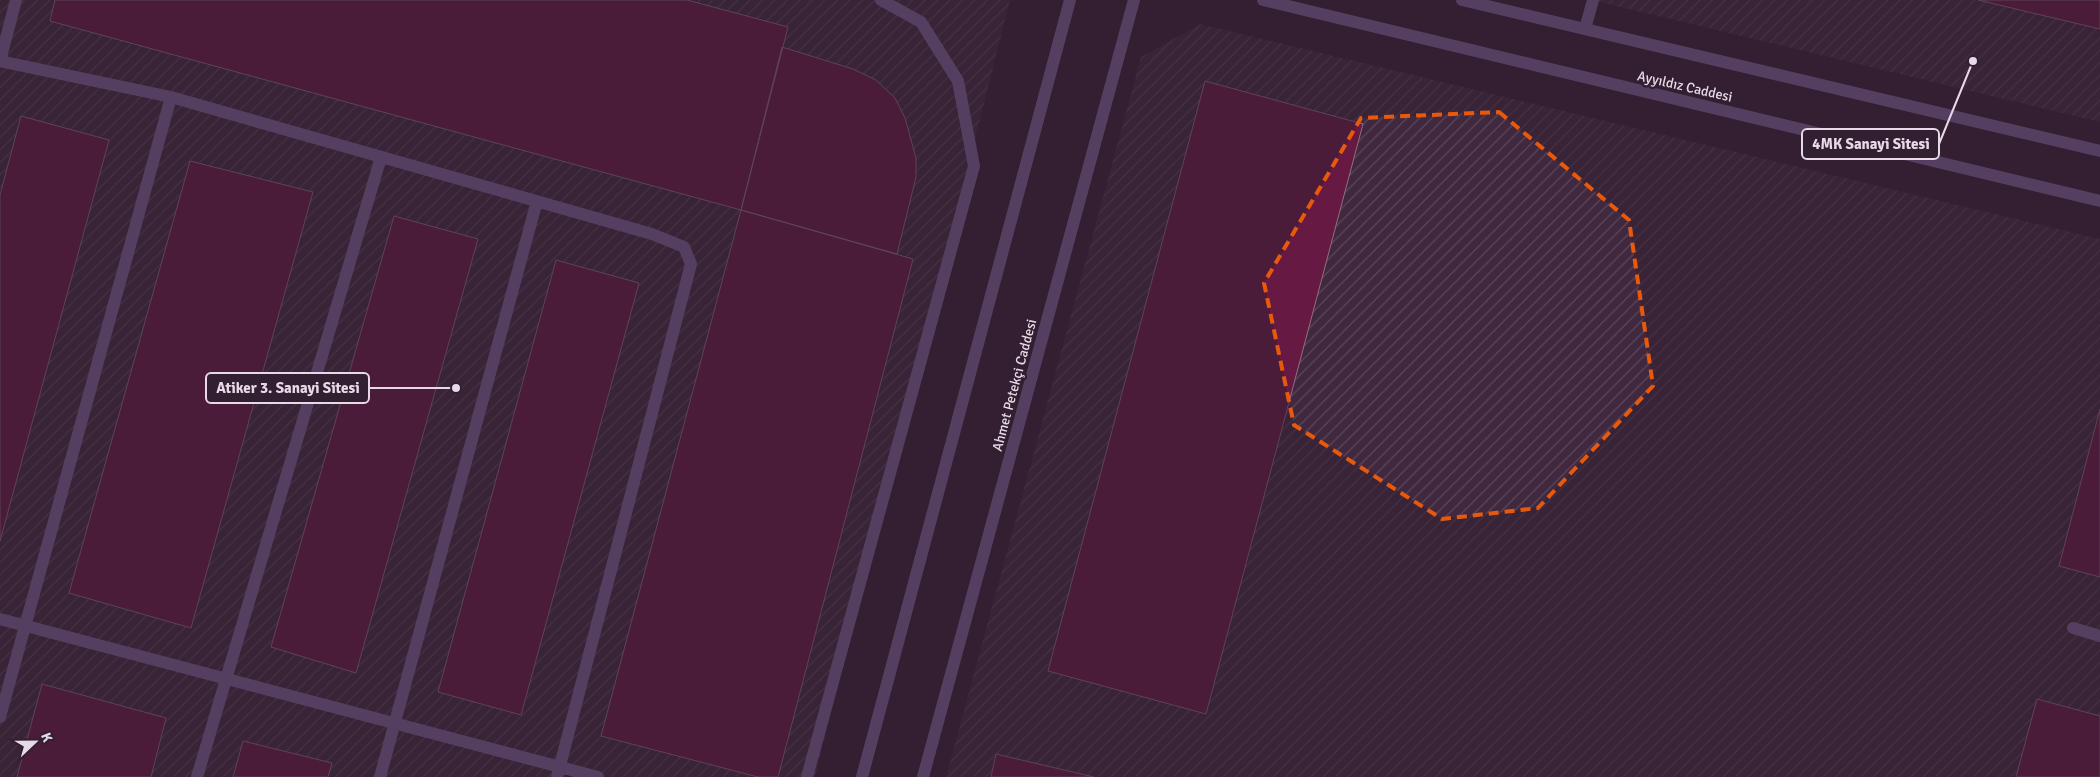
<svg xmlns="http://www.w3.org/2000/svg" width="2100" height="777" viewBox="0 0 2100 777" font-family="Signika,sans-serif">
  <defs>
    <pattern id="industrial-furrows" width="10" height="10" patternUnits="userSpaceOnUse" patternTransform="scale(1.25)"><rect width="10" height="10" fill="#40283f"/><path d="M-1 1l2-2M0 10L10 0M9 11l2-2" fill="none" stroke="#5c475b"/></pattern>
  </defs>
  <rect width="100%" height="100%" fill="#331f32"/>
  <path fill="url(#industrial-furrows)" d="M0,0H1010L815,777H0Z
    M1591,0H2100V122Z
    M1200,24L2100,239V777H946L1141,57Z"/>
  <path fill="#661943" stroke="#90717e" d="M55,0H687L788,27L741,210L50,21Z
    M1978,0H2100V29Z
    M782,47L853,69L876,80L895,98L905,118L916,158V177L897,254L741,210Z
    M1205,81L1363,124L1206,714L1048,671Z
    M21,116L109,140L0,541V195Z
    M190,161L313,192L191,628L69,593Z
    M741,210L913,259L778,777H758L601,736Z
    M394,216L478,239L356,673L271,647Z
    M556,260L639,283L521,715L438,692Z
    M2100,409V577L2059,566Z
    M42,684L166,718L151,777H17Z
    M2037,699L2100,716V777H2016Z
    M243,741L332,763L328,777H233Z
    M996,754L1094,777H991Z"/>
  <g fill="none" stroke-linecap="round" stroke-linejoin="round">
    <path stroke="#7e6799" stroke-width="12" d="M1263,0L2100,201
      M1462,0L2100,151
      M1585,29L1593,0
      M0,61L171,97L652,234L684,247L691,264L557,777
      M0,61L16,0
      M0,619L598,777
      M2073,628L2100,636
      M0,717L171,97
      M197,777L381,157
      M380,777L537,201
      M807,777L974,166L958,81L921,22L881,0
      M862,777L1070,0
      M923,777L1134,0"/>
  </g>
  <path d="M0 0H2100V777H0ZM1499,112L1629,220L1653,386L1538,508L1442,519L1294,425L1264,283L1361,118Z" fill="#331f32" fill-opacity=".55" fill-rule="evenodd"/>
  <path fill="none" stroke="#e8590c" stroke-width="4" stroke-dasharray="10 6" stroke-linejoin="round" d="M1499,112L1629,220L1653,386L1538,508L1442,519L1294,425L1264,283L1361,118Z"/>
  <g text-anchor="middle" stroke-width="5" stroke-linejoin="round" paint-order="stroke">
    <g font-size="14" fill="#e7dae6" stroke="#331f32">
      <text transform="translate(1685 86) rotate(13)" y="5">Ayyıldız Caddesi</text>
      <text transform="translate(1014 385) rotate(-75)" y="5">Ahmet Petekçi Caddesi</text>
    </g>
  </g>
  <path fill="none" stroke="#e7dae6" stroke-width="2" d="M1973 61L1939 144M456 388L369 388"/>
  <g fill="#e7dae6" stroke="#331f32" stroke-width="2">
    <circle cx="1973" cy="61" r="5"/>
    <circle cx="456" cy="388" r="5"/>
  </g>
  <g fill="#331f32" stroke="#e7dae6" stroke-width="2">
    <rect x="1802" y="129" width="137" height="30" rx="5"/>
    <rect x="206" y="373" width="163" height="30" rx="5"/>
  </g>
  <g font-size="15" text-anchor="middle" font-weight="bold" fill="#e7dae6">
    <text x="1871" y="149">4MK Sanayi Sitesi</text>
    <text x="288" y="393">Atiker 3. Sanayi Sitesi</text>
  </g>
  <g transform="translate(35 742) rotate(68)" stroke="#331f32" stroke-width="4" paint-order="stroke">
  <path d="M0-4L9 19L0 12L-9 19Z" fill="#e7dae6"/>
  <text y="-8" font-size="14" font-weight="bold" text-anchor="middle" fill="#e7dae6">K</text>
  </g>
</svg>
